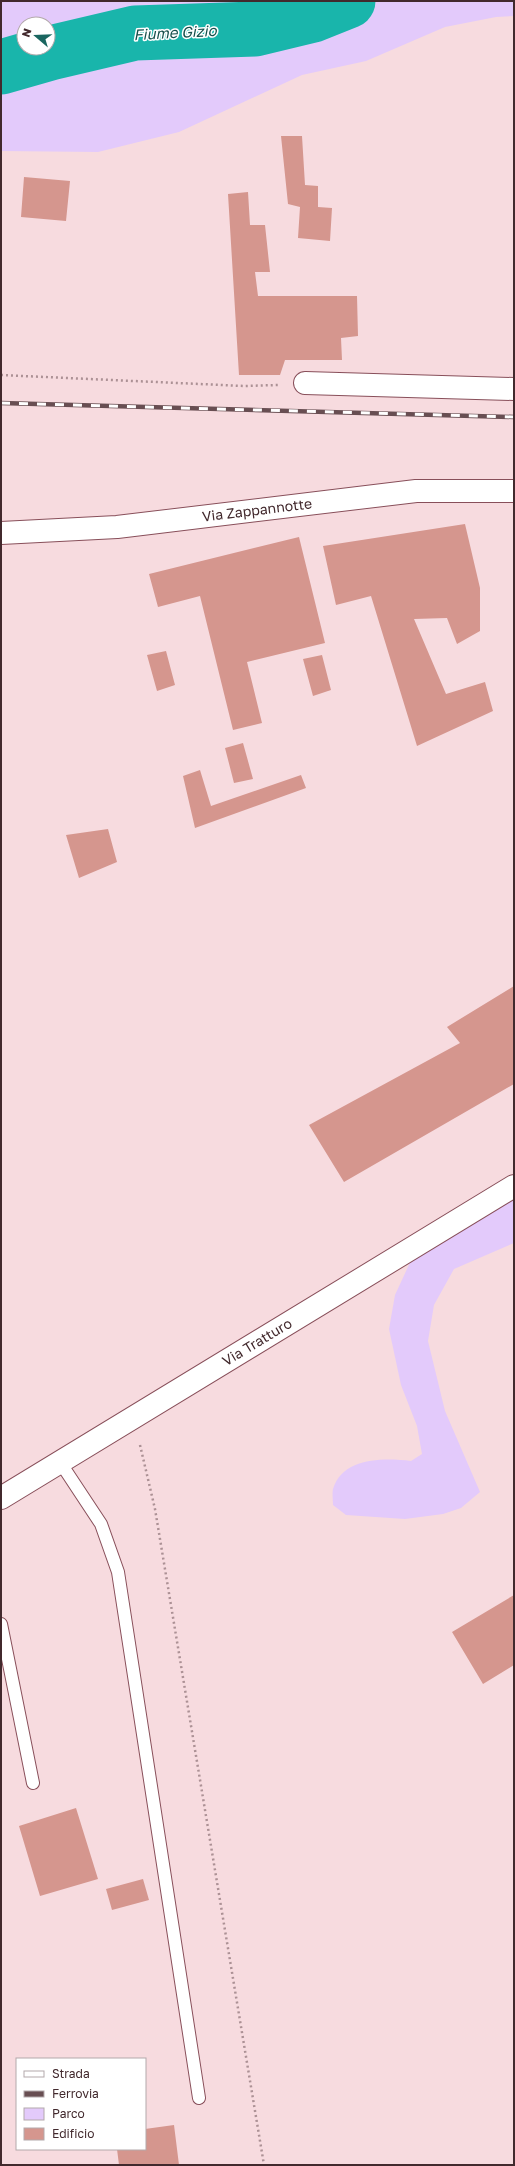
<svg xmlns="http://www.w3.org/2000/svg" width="515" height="2166" viewBox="0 0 515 2166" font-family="'Golos Text',sans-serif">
  <rect width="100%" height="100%" fill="#f7dbdf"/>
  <path fill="#e3cafb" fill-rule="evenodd" d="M1,1H514V16L496,17L445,27L366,61L302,75L179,132L98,152L1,151ZM24,24H48V48H24Z
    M514,1195V1243L454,1269L434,1305L428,1341L445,1411L480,1492L461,1508L443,1514L405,1519L346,1515L333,1505C333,1500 332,1494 333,1489C343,1457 384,1458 411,1461L422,1454L417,1426L401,1385L389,1329L395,1295L413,1256Z"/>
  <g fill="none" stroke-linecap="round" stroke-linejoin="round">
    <path stroke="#19b5ab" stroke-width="55" d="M1,67L50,53L135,33L255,29L313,15L348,1"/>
  </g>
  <path fill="#d5968e" d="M281,136H302L305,185L318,186V207L332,208L330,241L298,238L300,207L288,204Z
    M24,177L70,181L66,221L21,217Z
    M248,192L250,225H265L270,272H255L258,296H357L358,336L341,338L342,360H285L280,375H239L228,194Z
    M465,524L480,588V631L457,644L447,618L414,619L446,694L485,682L493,711L417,746L371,596L336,605L323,546Z
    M299,537L325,643L247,662L262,723L233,730L200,596L158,607L149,574Z
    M166,651L175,685L157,691L147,655Z
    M322,655L331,690L313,696L303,659Z
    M243,743L253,779L234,783L225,748Z
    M200,770L211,806L301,775L306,788L195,828L183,776Z
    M108,829L117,862L79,878L66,835Z
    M514,986V1084L344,1182L309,1125L460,1043L447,1027Z
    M514,1595V1665L483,1684L452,1632Z
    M76,1808L98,1879L40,1896L19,1826Z
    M143,1879L149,1900L112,1910L106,1889Z
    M174,2125L179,2165H119L117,2149H145V2129Z"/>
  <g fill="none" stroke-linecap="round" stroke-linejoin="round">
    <defs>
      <path id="lane" d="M60,1462L101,1524L118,1572L199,2098
        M1,1624L33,1783"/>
      <path id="street" d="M305,383L514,389
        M1,533L117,527L416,491H514
        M1,1498L514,1186"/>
    </defs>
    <use href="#lane" stroke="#884f5a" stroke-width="14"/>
    <use href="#street" stroke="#884f5a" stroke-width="24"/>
    <path stroke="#ac9195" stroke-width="2.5" stroke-dasharray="2 3" stroke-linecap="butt" d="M1,375L244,386L278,385
      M140,1445L155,1509L264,2165"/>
    <use href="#lane" stroke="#fff" stroke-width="12"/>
    <use href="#street" stroke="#fff" stroke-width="22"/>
    <defs>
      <path id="rail" d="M1,403L514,417"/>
    </defs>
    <use href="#rail" stroke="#684e52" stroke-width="4.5"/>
    <use href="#rail" stroke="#fff" stroke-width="3" stroke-dasharray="9" stroke-linecap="butt"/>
  </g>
  <g text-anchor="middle" stroke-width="3" stroke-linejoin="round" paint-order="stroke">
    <g font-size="14" fill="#42292d" stroke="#fff">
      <text transform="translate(257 510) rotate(-7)" y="5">Via Zappannotte</text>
      <text transform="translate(257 1342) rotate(-31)" y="5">Via Tratturo</text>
    </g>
    <g font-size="15" font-style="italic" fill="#154f4b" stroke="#fff">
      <text transform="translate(175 33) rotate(-3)" y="5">Fiume Gizio</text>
    </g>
  </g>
  <rect width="515" height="2166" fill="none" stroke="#42292d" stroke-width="4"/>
  <rect x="16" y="2058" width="130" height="92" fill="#ffffff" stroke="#b3a9ab"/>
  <rect x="24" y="2071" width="20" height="6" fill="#ffffff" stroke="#b3a9ab"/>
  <text x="52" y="2078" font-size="12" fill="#42292d">Strada</text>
  <rect x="24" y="2091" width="20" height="6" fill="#684e52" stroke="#b3a9ab"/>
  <text x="52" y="2098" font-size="12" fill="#42292d">Ferrovia</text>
  <rect x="24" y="2108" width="20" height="12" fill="#e3cafb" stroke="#b3a9ab"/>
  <text x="52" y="2118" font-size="12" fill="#42292d">Parco</text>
  <rect x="24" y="2128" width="20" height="12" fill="#d5968e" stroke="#b3a9ab"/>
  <text x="52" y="2138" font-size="12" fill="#42292d">Edificio</text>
  <g transform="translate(36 36) rotate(289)"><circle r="19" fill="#ffffff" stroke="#b3a9ab"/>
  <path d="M0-3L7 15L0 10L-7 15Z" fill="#1a6660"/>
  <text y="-6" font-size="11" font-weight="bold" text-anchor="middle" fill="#42292d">N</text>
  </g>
</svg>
